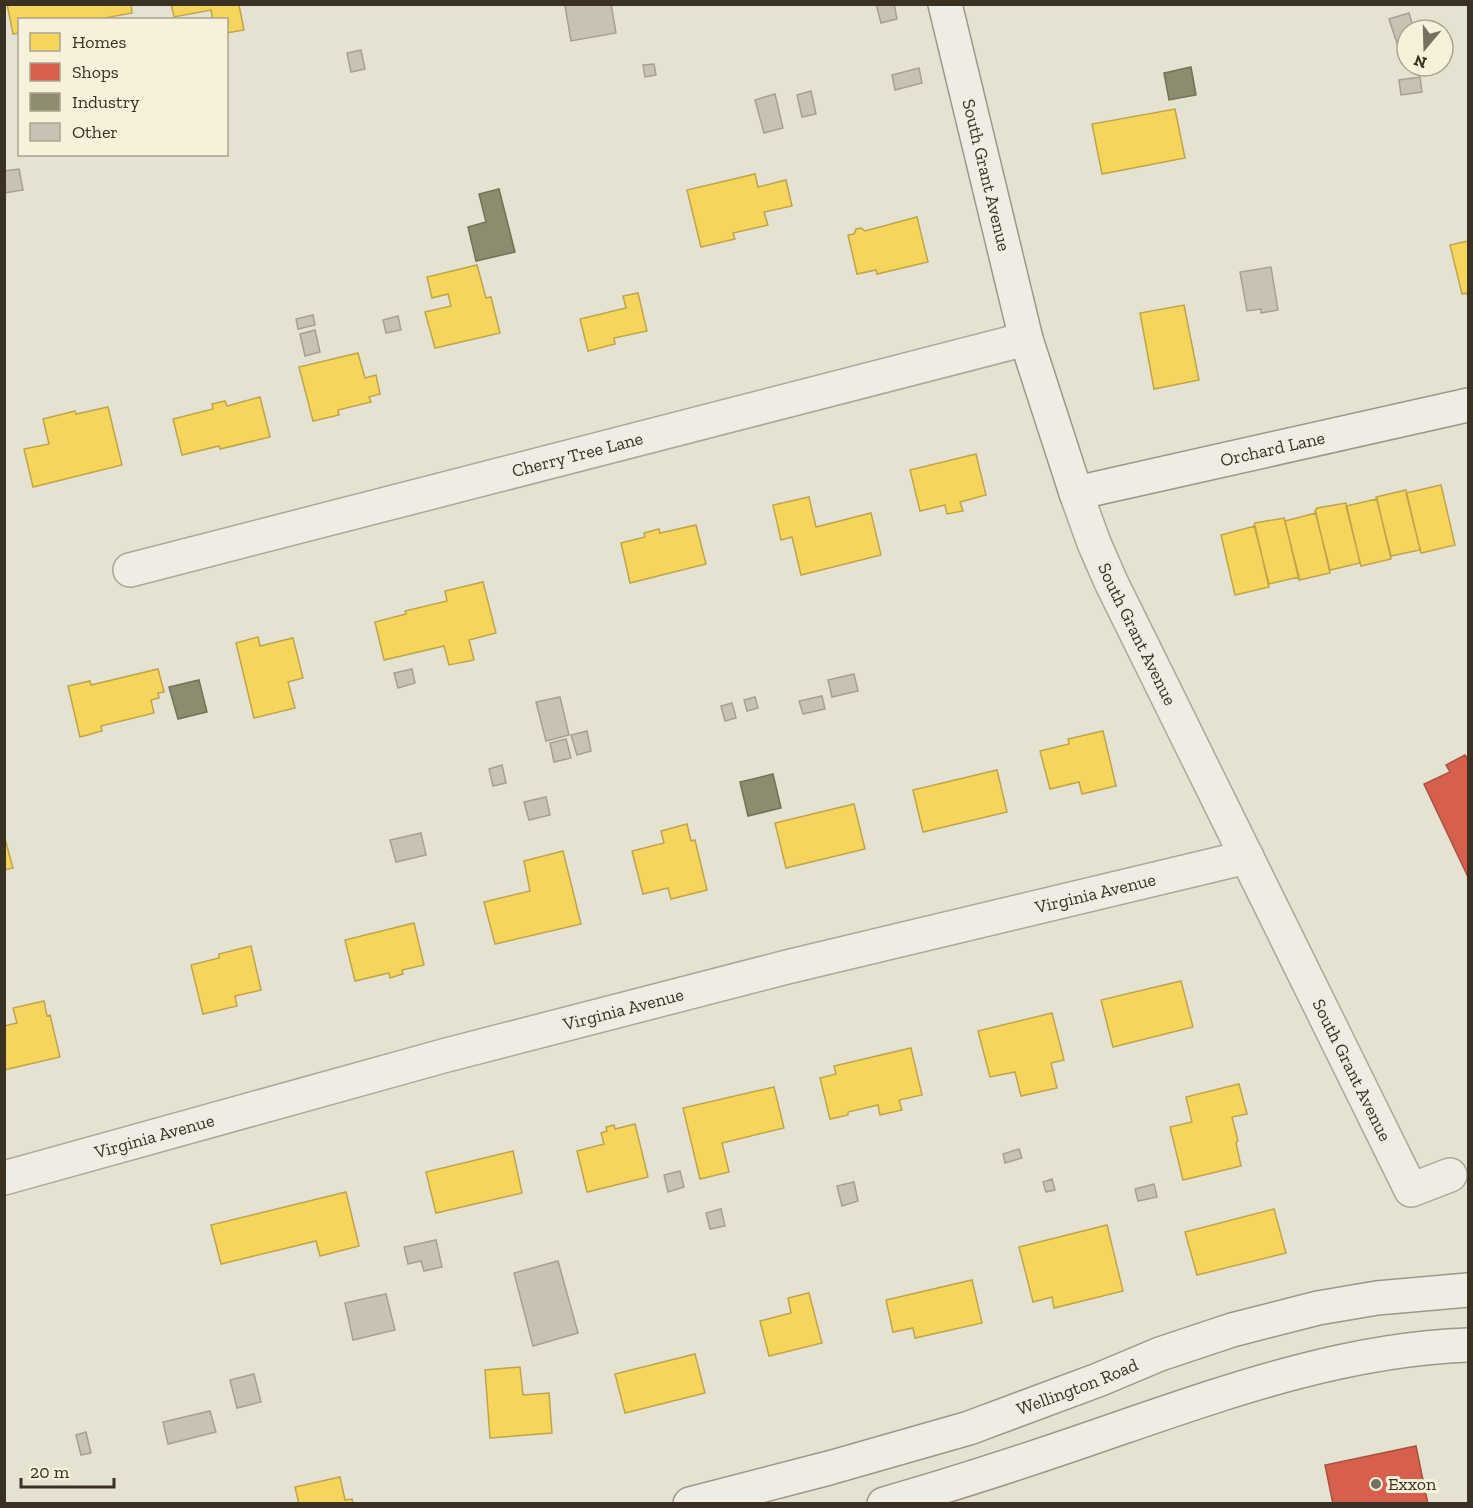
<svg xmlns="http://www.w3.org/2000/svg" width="1473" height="1508" viewBox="0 0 1473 1508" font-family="'Zilla Slab',serif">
  <rect width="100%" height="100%" fill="#e6e2d2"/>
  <path fill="#f6d55c" stroke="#bea44b" stroke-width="1.5" d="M7,4H131L132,13L94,20H20V33L13,34Z
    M171,4H244L239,5L244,30L226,33V20H213L211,10L174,17Z
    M1175,109L1185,158L1102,174L1092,124Z
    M755,174L758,187L786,180L792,206L764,212L768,225L733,233L735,239L701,247L687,190Z
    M917,217L928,262L877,274L876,270L857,274L848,235L854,234L856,229L861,228L865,231Z
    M1468,241V298L1467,293L1462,294L1450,245Z
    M477,265L486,298L491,297L500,333L435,348L425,312L451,306L448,294L432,298L427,277Z
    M638,293L647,331L614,338L615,344L588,351L580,319L626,308L623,296Z
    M1184,305L1199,380L1154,389L1140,313Z
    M358,353L365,378L376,375L380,394L369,397L371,402L338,410L339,415L313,421L299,367Z
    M260,397L270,437L220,449L219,446L182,455L173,419L213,409L212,404L225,401L227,406Z
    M108,407L122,465L33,487L24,449L49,444L43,419L75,411L76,414Z
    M976,454L986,495L960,502L963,511L947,514L945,505L920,511L910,470Z
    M1441,485L1455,545L1421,553L1406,493Z
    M1406,490L1420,550L1391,556L1376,497Z
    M809,497L816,527L871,513L881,555L801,575L792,537L781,540L773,505Z
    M1377,499L1391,559L1361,566L1346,506Z
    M1346,503L1360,563L1330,570L1315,511L1317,508Z
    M1316,513L1330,573L1299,580L1285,521Z
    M1284,518L1299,577L1269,584L1254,525L1255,523Z
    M696,525L706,564L630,583L621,543L645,537L644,533L659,529L660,533Z
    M1255,526L1269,587L1235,595L1221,535Z
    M483,582L496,633L469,640L474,660L449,665L444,646L384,660L375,622L406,614L405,611L447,601L445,591Z
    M258,637L260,646L293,638L303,678L288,682L295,708L254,718L236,643Z
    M158,669L164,692L158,693L159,698L151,700L154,713L101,726L102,731L80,737L68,686L90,681L91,685Z
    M1103,731L1116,786L1082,794L1079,782L1050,789L1040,751L1069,744L1068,739Z
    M997,770L1007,812L923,832L913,790Z
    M854,804L865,849L786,868L775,823Z
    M687,824L691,841L695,840L707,890L671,899L668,888L643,894L632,851L664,843L661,831Z
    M4,835L13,868L4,870Z
    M563,851L581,924L495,944L484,902L530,891L524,861Z
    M414,923L424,965L402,970L403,974L390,978L389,973L355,981L345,940Z
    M251,946L261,990L235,996L237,1006L203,1014L191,965L219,958V954Z
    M1181,981L1193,1027L1113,1047L1101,1000Z
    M44,1001L47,1016L50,1015L60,1057L4,1070V1026L17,1023L13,1008Z
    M1052,1013L1064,1060L1051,1063L1057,1088L1021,1096L1015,1072L990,1077L978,1031Z
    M911,1048L922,1095L899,1100L902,1110L880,1115L878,1105L848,1112V1115L830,1119L820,1078L836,1074L834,1066Z
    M1239,1084L1247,1114L1232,1117L1238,1141L1236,1143L1241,1166L1183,1180L1170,1127L1192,1122L1186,1097Z
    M774,1087L784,1128L722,1143L729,1172L700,1179L683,1108Z
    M635,1124L648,1177L587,1192L577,1151L604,1144L601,1133L607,1131L606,1127L614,1125L615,1129Z
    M513,1151L522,1193L436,1213L426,1172Z
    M346,1192L359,1246L320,1256L316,1241L221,1264L211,1225Z
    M1274,1209L1286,1253L1197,1275L1185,1232Z
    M1107,1225L1123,1291L1054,1308L1052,1297L1033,1302L1019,1247Z
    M972,1280L982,1323L915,1338L913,1328L893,1332L886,1300Z
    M809,1293L822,1343L769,1356L760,1321L791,1313L788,1298Z
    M695,1354L705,1393L625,1413L615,1374Z
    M520,1367L523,1395L549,1393L552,1433L490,1438L485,1370Z
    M340,1477L345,1500L352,1499L353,1504H299L295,1487Z"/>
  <path fill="#d6604d" stroke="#a85240" stroke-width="1.5" d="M1465,755L1468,760V877L1424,784L1450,772L1446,765Z
    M1416,1446L1428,1504H1333L1325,1465Z"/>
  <path fill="#8c8c6e" stroke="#747157" stroke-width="1.5" d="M1191,67L1196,95L1169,100L1164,73Z
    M499,189L515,252L476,261L468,227L486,222L479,194Z
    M199,680L207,712L178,719L169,687Z
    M773,774L781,808L748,816L740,782Z"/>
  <path fill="#c9c2b3" stroke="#a79f91" stroke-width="1.5" d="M572,4H611L616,33L571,41L565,6Z
    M876,4H894L897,19L881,23Z
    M1409,13L1414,30H1407V43L1398,46L1389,19Z
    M361,50L365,69L351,72L347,53Z
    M654,64L656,75L645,77L643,65Z
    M919,68L922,83L895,90L892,75Z
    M1420,77L1422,92L1401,95L1399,80Z
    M811,91L816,114L802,117L797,95Z
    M775,94L783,128L764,133L755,100Z
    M19,169L23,190L4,193V171Z
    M1271,267L1278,310L1261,313V309L1247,311L1240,272Z
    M313,315L315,325L298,329L296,319Z
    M398,316L401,330L386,333L383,320Z
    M315,330L320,352L305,356L300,334Z
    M412,669L415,683L398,688L394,673Z
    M854,674L858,691L832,697L828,680Z
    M822,696L825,709L803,714L799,701Z
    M560,697L569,735L546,741L536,702Z
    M755,697L758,708L747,711L744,700Z
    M732,703L736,718L725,721L721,706Z
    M587,731L591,751L577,755L571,735Z
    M566,739L571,758L554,762L550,743Z
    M502,765L506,783L493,786L489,769Z
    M546,797L550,815L529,820L524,802Z
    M421,833L426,855L396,862L390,840Z
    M1019,1149L1022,1158L1005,1163L1003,1154Z
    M680,1171L684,1187L668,1192L664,1175Z
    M1052,1179L1055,1190L1046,1192L1043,1182Z
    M854,1182L858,1201L842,1206L837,1186Z
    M1154,1184L1157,1197L1138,1201L1135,1189Z
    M721,1209L725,1226L710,1229L706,1213Z
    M436,1240L442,1267L424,1271L421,1261L408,1264L404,1247Z
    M558,1261L578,1333L533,1346L514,1273Z
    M386,1294L395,1330L353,1340L345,1303Z
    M254,1374L261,1402L237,1408L230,1380Z
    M210,1411L216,1432L168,1444L163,1422Z
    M86,1432L91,1453L81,1455L76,1435Z"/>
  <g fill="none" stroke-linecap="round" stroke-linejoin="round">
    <defs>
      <g id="street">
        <path id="s1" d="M1076,493L1094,543L1111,582L1411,1190L1450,1175"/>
        <path id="s2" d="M130,570L1026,339"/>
        <path id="s3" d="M4,1178L443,1056L787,967L1247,857"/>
      </g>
      <g id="secondary">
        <path id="s4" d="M945,4L1026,339L1076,493L1468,405"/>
        <path id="s5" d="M690,1504L829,1468L969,1428L1098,1380L1160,1354L1232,1330L1318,1308L1377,1298L1468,1290"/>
        <path d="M884,1504C965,1481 1046,1454 1126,1426C1237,1388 1350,1349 1468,1345"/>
      </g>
    </defs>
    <use href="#street" stroke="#aca79a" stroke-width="36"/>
    <use href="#secondary" stroke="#9b978a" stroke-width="36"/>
    <use href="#street" stroke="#eeece3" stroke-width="33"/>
    <use href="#secondary" stroke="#eeece3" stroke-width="33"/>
  </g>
  <circle fill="#776f60" stroke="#f5f1da" stroke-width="2" cx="1376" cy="1484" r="6"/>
  <g text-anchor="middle" stroke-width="6" stroke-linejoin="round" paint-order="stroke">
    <g font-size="18" fill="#3b3122" stroke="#f5f1da">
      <text dy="6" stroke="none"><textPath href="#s4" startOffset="176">South Grant Avenue</textPath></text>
      <text dy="6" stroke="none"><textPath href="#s4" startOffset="708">Orchard Lane</textPath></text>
      <text dy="6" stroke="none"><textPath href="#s2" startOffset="462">Cherry Tree Lane</textPath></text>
      <text dy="6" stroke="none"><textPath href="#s1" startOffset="154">South Grant Avenue</textPath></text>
      <text dy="6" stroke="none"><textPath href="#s3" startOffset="1128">Virginia Avenue</textPath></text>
      <text dy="6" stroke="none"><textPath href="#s3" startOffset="642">Virginia Avenue</textPath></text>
      <text dy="6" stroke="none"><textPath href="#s1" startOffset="640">South Grant Avenue</textPath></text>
      <text dy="6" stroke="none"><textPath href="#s3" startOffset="156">Virginia Avenue</textPath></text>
      <text dy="6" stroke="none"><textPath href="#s5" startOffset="405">Wellington Road</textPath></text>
    </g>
    <g font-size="18" fill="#3b3122" stroke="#f5f1da" text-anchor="start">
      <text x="1388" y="1490">Exxon</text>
    </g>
  </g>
  <rect width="1473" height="1508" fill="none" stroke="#3b3122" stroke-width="12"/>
  <rect x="18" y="18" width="210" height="138" fill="#f5f1da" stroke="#aba490" stroke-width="1.5"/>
  <rect x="30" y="33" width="30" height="18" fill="#f6d55c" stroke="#aba490" stroke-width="1.5"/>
  <text x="72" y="48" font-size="18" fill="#3b3122">Homes</text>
  <rect x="30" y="63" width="30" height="18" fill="#d6604d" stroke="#aba490" stroke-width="1.5"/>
  <text x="72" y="78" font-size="18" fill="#3b3122">Shops</text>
  <rect x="30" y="93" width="30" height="18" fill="#8c8c6e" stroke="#aba490" stroke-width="1.5"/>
  <text x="72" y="108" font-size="18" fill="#3b3122">Industry</text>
  <rect x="30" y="123" width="30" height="18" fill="#c9c2b3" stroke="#aba490" stroke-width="1.5"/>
  <text x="72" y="138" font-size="18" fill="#3b3122">Other</text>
  <g transform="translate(1425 48) rotate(199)"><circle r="28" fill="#f5f1da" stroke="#aba490" stroke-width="1.5"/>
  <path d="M0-4.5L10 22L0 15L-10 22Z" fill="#776f60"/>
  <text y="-9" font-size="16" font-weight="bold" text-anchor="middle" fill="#3b3122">N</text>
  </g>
  <path d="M21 1478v9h93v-9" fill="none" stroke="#3b3122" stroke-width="3"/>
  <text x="30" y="1478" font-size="18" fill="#3b3122" stroke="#f5f1da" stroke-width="4.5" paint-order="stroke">20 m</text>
</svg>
